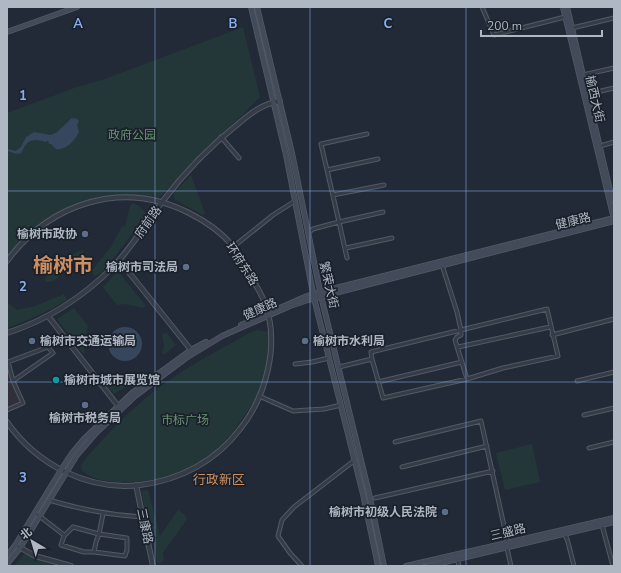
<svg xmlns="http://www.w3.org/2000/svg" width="621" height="573" viewBox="0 0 621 573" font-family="'Nunito Sans','Noto Sans SC',sans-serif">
  <rect width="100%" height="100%" fill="#212a36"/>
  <path fill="#312f3b" d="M7,370H9L23,403L7,410Z"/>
  <path fill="#243738" d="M243,27L260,97L157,200L114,198L83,204L65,211L26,239L7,262V113L77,87L105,79Z
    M191,175L205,213L203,215L175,200L173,194Z
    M133,203L139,206L147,214L111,262L100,274L94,276L92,270L111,247L122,226L125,227L130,206Z
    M83,250L84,255L78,265L74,264L64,258Z
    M55,264L61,274C58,280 52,282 46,282L45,279L49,270Z
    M117,272L121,275L146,306L142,308L126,304L117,305L103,287Z
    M64,294L67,300C48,312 28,320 7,328V302L17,310L35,306Z
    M74,308L88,326C86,334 82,343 85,352L83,354L57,319Z
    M258,330L270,332C269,352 268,377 260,395C258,400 253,403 250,407C241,421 233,434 220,446C193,472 154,484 116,482C110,481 101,481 95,478C90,477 86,473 82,471L81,465L87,457C108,433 131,409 157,389C186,367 219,350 251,332Z
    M166,332L176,345L164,355L162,352L164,346L162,335Z
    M105,379L117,383L123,382L127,386L114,394L103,381Z
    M532,444L540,482L505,490L496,453Z
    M148,490L160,536L178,510L185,515L187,519L163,553L164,561L158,564L141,491Z
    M24,554L54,566H14Z"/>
  <path fill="#36465d" d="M72,118L77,119L79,121L77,125L79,132C75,140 66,151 56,149L51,144H49L48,141L44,142V141C30,139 27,140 21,153L17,154L7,151V149L16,151L21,147L26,137L34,132L50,135L56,133Z
    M108 344a17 17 0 1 1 34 0a17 17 0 1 1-34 0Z"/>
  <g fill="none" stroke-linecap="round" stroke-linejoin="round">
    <defs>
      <path id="minor" d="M482,7L494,35L565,17
        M572,28L614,18
        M583,75L614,68
        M588,94L614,88
        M221,137L239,158
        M600,146L614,142
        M327,170L378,159
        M333,195L384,185
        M308,233L313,229L339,222L321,144L367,134
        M233,247L273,215L295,201
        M346,248L392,238
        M347,258L339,222L383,212
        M552,335L614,319
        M458,347L550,327
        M372,359L371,352L461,330V335L457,337L455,340L467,379
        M295,364L312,362L329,358
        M339,367L372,359L383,398L467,379L503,368L558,356L547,309L461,330L457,312L442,265
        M577,381L614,372
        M378,382L462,362
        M259,396L293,411L324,409L341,405
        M7,410L23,403L13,381L8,362L48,347L53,353L13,381
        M584,415L614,408
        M395,442L481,421L508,544
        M589,448L614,442
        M402,467L487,446
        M375,498L493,471
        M49,500C82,510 108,515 143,517
        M38,515L64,535
        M602,525L613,566
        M565,534L568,542L574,566
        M507,548L511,566
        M94,552L125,556L127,550V538L99,534L96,542L94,552H84L61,545L64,536L73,527L99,534L103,514
        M457,558L459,566
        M302,566L290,553L278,536L282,520L294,507L355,460"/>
      <path id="tertiary" d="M119,260L191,350
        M7,261C50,203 122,179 189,213C205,221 221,232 233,246C239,255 245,265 250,275C255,284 262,294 265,304C280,344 266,397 240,429C216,461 180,480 140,485C88,491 37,465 7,422
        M48,316L118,406
        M7,333C48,320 84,296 114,266C132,247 146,223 162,202C184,173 209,147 238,124C251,113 262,104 280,101
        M136,485L153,566
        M19,547L35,556L71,566"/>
      <path id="secondary" d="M251,7L286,155L314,298L363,494L378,566
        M257,7L292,153L321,296L369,493L384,566
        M563,7L614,219
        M567,7L612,199
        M7,32L77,7
        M241,325L307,296L320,292L614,218
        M7,556L16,544L61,470L73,452L84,439L132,393L191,350L206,342
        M7,564L20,548L77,455L96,433L135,396L186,358L222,336L290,306L308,300L614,221
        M406,566L614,518
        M428,566L614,522"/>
    </defs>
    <use href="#minor" stroke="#525a64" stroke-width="5"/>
    <use href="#tertiary" stroke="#525a64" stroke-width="6"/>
    <use href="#secondary" stroke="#525a64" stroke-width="6"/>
    <use href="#minor" stroke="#353c47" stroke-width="3"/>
    <use href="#tertiary" stroke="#353c47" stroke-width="4"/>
    <use href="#secondary" stroke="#434b5a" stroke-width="4.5"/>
  </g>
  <path fill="none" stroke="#86b0f2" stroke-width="1" stroke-opacity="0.55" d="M155,7V566M310,7V566M466,7V566M7,191H614M7,382H614"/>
  <g fill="#5c6f8a" stroke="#1a212b" stroke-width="1.5">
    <circle cx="85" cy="234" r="4"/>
    <circle cx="186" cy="267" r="4"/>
    <circle cx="32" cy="341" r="4"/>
    <circle cx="305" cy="341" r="4"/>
    <circle cx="85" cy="405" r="4"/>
    <circle cx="445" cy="512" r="4"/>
  </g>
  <circle fill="#0f9aa8" stroke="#1a212b" stroke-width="1.5" cx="56" cy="380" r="4"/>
  <g text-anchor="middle" stroke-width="3.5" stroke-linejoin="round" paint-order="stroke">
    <g font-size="12" fill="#afb7c3" stroke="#1a212b">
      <text transform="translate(595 99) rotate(77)" y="4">榆西大街</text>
      <text transform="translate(573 221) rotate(-14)" y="4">健康路</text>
      <text transform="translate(148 222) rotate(-54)" y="4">府前路</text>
      <text transform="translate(242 264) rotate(57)" y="4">环府东路</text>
      <text transform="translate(329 285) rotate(77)" y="4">繁荣大街</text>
      <text transform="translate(260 309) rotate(-24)" y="4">健康路</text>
      <text transform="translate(145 526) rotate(78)" y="4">三康路</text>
      <text transform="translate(508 532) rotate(-13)" y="4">三盛路</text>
    </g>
    <g font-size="12" fill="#689372" stroke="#1a212b">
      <text x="132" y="139">政府公园</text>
      <text x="185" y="424">市标广场</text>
    </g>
    <g font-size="12" font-weight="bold" fill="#afb7c3" stroke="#1a212b" text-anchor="end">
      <text x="77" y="238">榆树市政协</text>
      <text x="178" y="271">榆树市司法局</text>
      <text x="40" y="345" text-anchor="start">榆树市交通运输局</text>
      <text x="313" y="345" text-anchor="start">榆树市水利局</text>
      <text x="64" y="384" text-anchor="start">榆树市城市展览馆</text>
      <text x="85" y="422" text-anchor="middle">榆树市税务局</text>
      <text x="437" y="516">榆树市初级人民法院</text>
    </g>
    <g font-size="13" fill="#cd8f61" stroke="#1a212b">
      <text x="219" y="484">行政新区</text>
    </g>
    <g font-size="20" font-weight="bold" fill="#cd8f61" stroke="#1a212b">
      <text x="63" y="272">榆树市</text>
    </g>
  </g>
  <g font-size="13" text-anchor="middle" font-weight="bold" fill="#86b0f2" stroke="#1a212b" stroke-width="3.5" stroke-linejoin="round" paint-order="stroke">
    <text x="78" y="28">A</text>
    <text x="233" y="28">B</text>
    <text x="388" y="28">C</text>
    <text x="23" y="100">1</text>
    <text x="23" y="291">2</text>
    <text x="23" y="482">3</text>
  </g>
  <rect width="621" height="573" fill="none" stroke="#afb7c3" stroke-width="16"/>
  <g transform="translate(32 541) rotate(322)" stroke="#1a212b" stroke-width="3" paint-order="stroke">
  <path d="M0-3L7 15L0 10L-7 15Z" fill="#afb7c3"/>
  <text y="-6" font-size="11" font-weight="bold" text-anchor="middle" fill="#afb7c3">北</text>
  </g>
  <path d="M481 30v6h121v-6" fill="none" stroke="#afb7c3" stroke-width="2"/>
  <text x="487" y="30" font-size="12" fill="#afb7c3" stroke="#1a212b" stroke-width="3" paint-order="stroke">200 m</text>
</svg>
